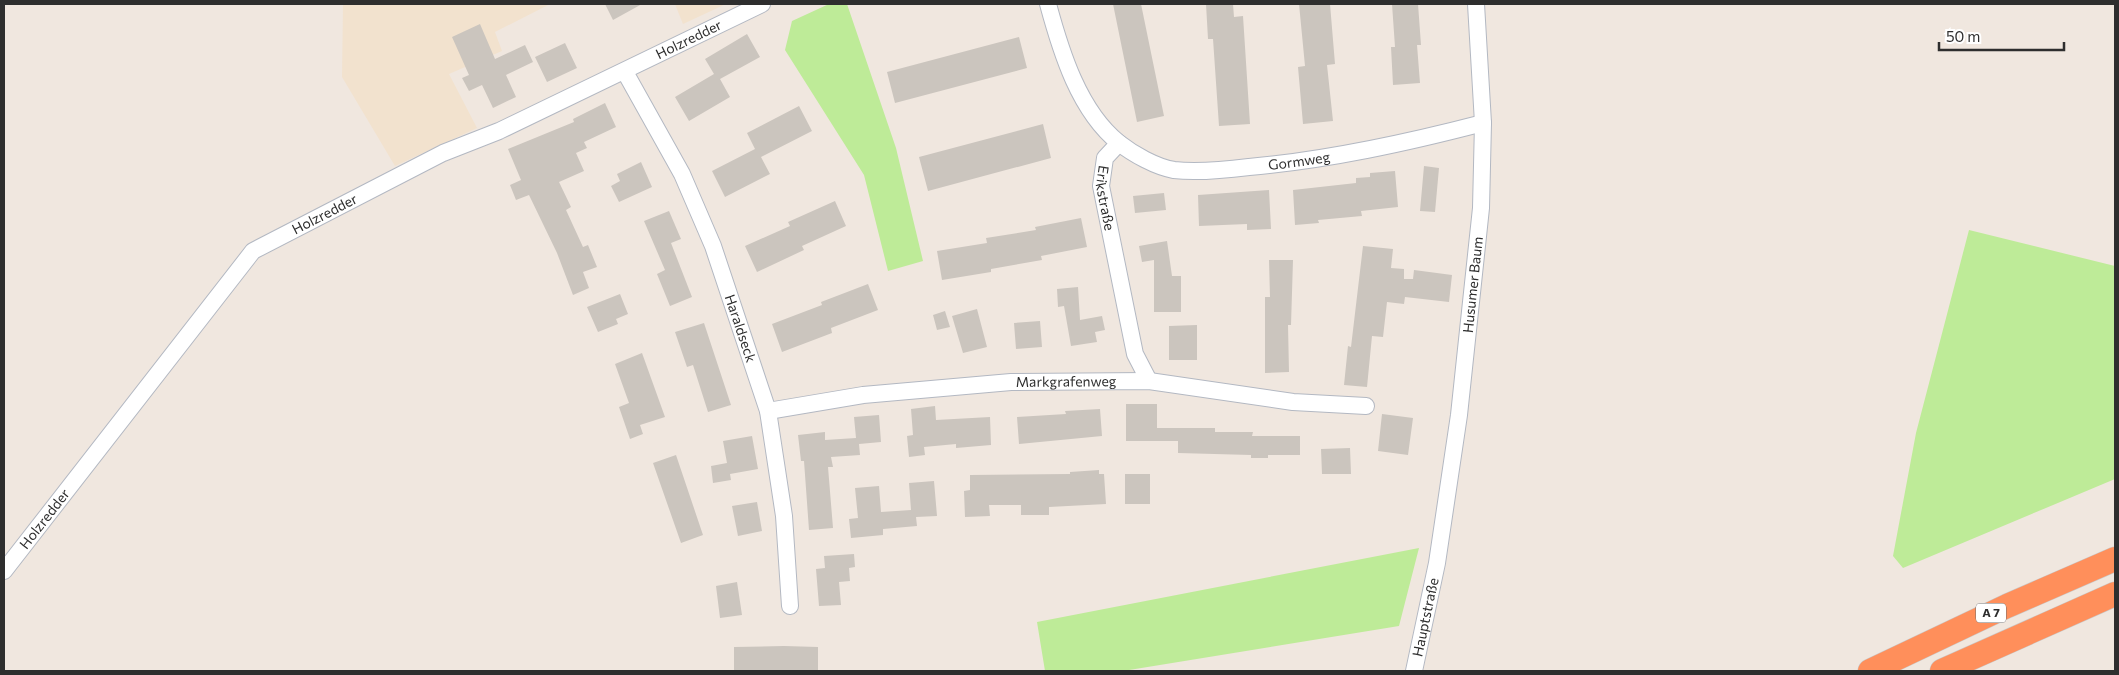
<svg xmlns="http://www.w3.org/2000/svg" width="2119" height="675" viewBox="0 0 2119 675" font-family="Commissioner,sans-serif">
  <rect width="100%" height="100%" fill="#f0e7df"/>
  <path fill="#f2e2ce" d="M343,4H550L495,32L502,51L449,74L477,128L395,166L342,77Z
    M675,4H726L683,24Z"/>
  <path fill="#beeb98" d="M829,4H847L896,148L923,261L888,271L864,175L785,50L792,21Z
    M1969,230L2115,266V479L1903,568L1893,556L1916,433Z
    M1419,548L1399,626L1123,671H1045L1037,622Z"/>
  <path fill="#cbc5be" d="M605,4H642L613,20Z
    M1113,4H1141L1164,116L1137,122Z
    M1206,4H1233L1234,17L1243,16L1250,124L1219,126L1213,39H1208Z
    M1299,4H1330L1335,64L1327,65L1333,121L1303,124L1298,67L1305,66Z
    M1392,4H1418L1421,45H1417L1420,83L1393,85L1391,47H1395Z
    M480,24L495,59L525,45L533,62L506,75L516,97L493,108L482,85L469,91L462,78L469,75L452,37Z
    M747,34L760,57L720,79L730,97L689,121L675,97L714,74L705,59Z
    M1019,37L1027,68L895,103L887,72Z
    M565,43L577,68L547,82L535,57Z
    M605,103L616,127L584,142L587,148L576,153L584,171L559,182L571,207L566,210L583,247L588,245L597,267L583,272L589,288L573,295L557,253L529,195L516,200L510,185L521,180L508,149L574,122L573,119Z
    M799,106L812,131L761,157L770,174L725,197L712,171L755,149L747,133Z
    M1043,124L1051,158L928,191L919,157Z
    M641,162L652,187L619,202L611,186L620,181L617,174Z
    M1424,166L1439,168L1435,212L1420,211Z
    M1395,171L1398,207L1361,211L1362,216L1318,220L1319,223L1295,225L1293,190L1356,183V178L1370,177V173Z
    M1269,190L1271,229L1247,230V224L1199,226L1198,195Z
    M1164,193L1166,210L1135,213L1133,196Z
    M835,201L846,226L802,246L804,250L757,272L745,246L790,226L788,222Z
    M669,211L681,239L671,243L692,297L670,306L657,274L665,270L644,221Z
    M1081,218L1087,247L1041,256L1042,260L991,269V272L942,280L937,251L987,243L986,238L1036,230L1035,227Z
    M1167,241L1172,276H1181V312H1154V260L1142,262L1139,246Z
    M1363,246L1393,249L1391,268L1404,269V279H1413L1414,270L1452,275L1449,302L1405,297L1404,304L1387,302L1383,337L1372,336L1367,387L1344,385L1348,346L1351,347Z
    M1269,260H1293L1291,325H1288L1289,372L1265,373V297H1270Z
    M868,284L878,310L831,328L832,333L782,352L772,324L822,305L821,302Z
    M1078,287L1080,320L1102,316L1105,330L1095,332L1097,342L1071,346L1064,306L1058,307L1057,289Z
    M620,294L628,314L616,319L618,324L598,332L587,307Z
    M977,309L987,347L963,353L952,316Z
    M945,311L950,327L937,330L933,315Z
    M1040,321L1042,347L1016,349L1014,323Z
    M704,323L731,405L708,412L693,365L687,367L675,332Z
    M1197,325V360H1169V326Z
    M642,353L665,417L640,425L643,434L630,439L619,407L629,403L615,364Z
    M1126,404H1157V428H1215V432H1253L1252,436H1300V455H1268V458H1251V455L1178,453V441H1126Z
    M935,406L936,420L990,417L991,445L956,448V444L924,447L925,455L909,457L907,436L913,435L911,409Z
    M1100,409L1102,436L1019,444L1017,417L1066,414L1065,411Z
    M1382,414L1413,418L1408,455L1378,451Z
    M879,415L881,442L859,444L860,455L831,457L833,467H828L833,528L809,530L804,461H801L798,435L825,432V440L856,438L854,417Z
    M752,436L758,469L730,474L731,480L713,483L711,466L727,463L723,441Z
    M1350,448L1351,474H1322L1321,449Z
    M676,455L703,535L681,543L653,463Z
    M1099,470V474H1104L1106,504L1049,507V515H1021V505H989L990,516L965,517L964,491L970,490V475L1070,474V472Z
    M1125,474H1150V504H1125Z
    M934,481L937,516L916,517L917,526L883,529V535L851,538L849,519L858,518L855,488L879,486L881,512L911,510L909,483Z
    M757,502L762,531L738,536L732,506Z
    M854,554L855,567L849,568L850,581L839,582L841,605L819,606L816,569L825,568L824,556Z
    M737,582L742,615L720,618L716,586Z
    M784,646L818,647V671H734V647Z"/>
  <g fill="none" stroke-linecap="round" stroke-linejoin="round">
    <defs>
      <g id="minor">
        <path id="s1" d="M1048,4C1061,52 1079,111 1119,143C1133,154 1156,167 1174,170C1198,173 1225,170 1249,167C1329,160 1406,143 1483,123"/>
        <path id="s2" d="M625,72L682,174L713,246L768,411L784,516L790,606"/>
        <path id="s3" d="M1119,143L1105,158L1101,186L1135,354L1149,381"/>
        <path id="s4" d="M768,411L863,395L1011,382L1149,381L1293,402L1366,406"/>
        <path id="s5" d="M4,571L253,251L443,153L499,131L762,4"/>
        <path id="s6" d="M1414,671L1437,563L1459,415L1481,208L1483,123L1476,4"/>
      </g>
      <path id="highway" d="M1870,671L2007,606L2115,559
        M1942,671L2115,594"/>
    </defs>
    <use href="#minor" stroke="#b3b8c2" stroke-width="18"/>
    <use href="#highway" stroke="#c9c9c9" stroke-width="25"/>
    <use href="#minor" stroke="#fff" stroke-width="16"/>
    <use href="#highway" stroke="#ff8f5b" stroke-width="24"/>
  </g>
  <g text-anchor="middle" stroke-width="4.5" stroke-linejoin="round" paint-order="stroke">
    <rect fill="#fff" stroke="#6d6d6d" stroke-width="1" x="1976" y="603.5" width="30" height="19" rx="4"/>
    <g font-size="12" font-weight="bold" fill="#2e2e2e">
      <text x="1991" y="617">A 7</text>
    </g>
    <g font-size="14" fill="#2e2e2e" stroke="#fff">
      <text dy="5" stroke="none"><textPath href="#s5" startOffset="890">Holzredder</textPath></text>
      <text dy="5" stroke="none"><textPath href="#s1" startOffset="346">Gormweg</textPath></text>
      <text dy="5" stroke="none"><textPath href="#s3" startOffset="61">Erikstraße</textPath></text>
      <text dy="5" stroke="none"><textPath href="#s5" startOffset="486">Holzredder</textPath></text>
      <text dy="5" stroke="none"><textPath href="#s6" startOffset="391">Husumer Baum</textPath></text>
      <text dy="5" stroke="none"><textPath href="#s2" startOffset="282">Haraldseck</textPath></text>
      <text dy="5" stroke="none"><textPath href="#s4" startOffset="300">Markgrafenweg</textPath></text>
      <text dy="5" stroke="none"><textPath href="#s5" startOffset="66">Holzredder</textPath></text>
      <text dy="5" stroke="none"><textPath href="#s6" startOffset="55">Hauptstraße</textPath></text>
    </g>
  </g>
  <rect width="2119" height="675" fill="none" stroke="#2e2e2e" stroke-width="10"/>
  <path d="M1939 42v8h125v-8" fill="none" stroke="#2e2e2e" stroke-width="2.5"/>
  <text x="1946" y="42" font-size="15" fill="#2e2e2e" stroke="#ffffff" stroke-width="4" paint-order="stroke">50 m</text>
</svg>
